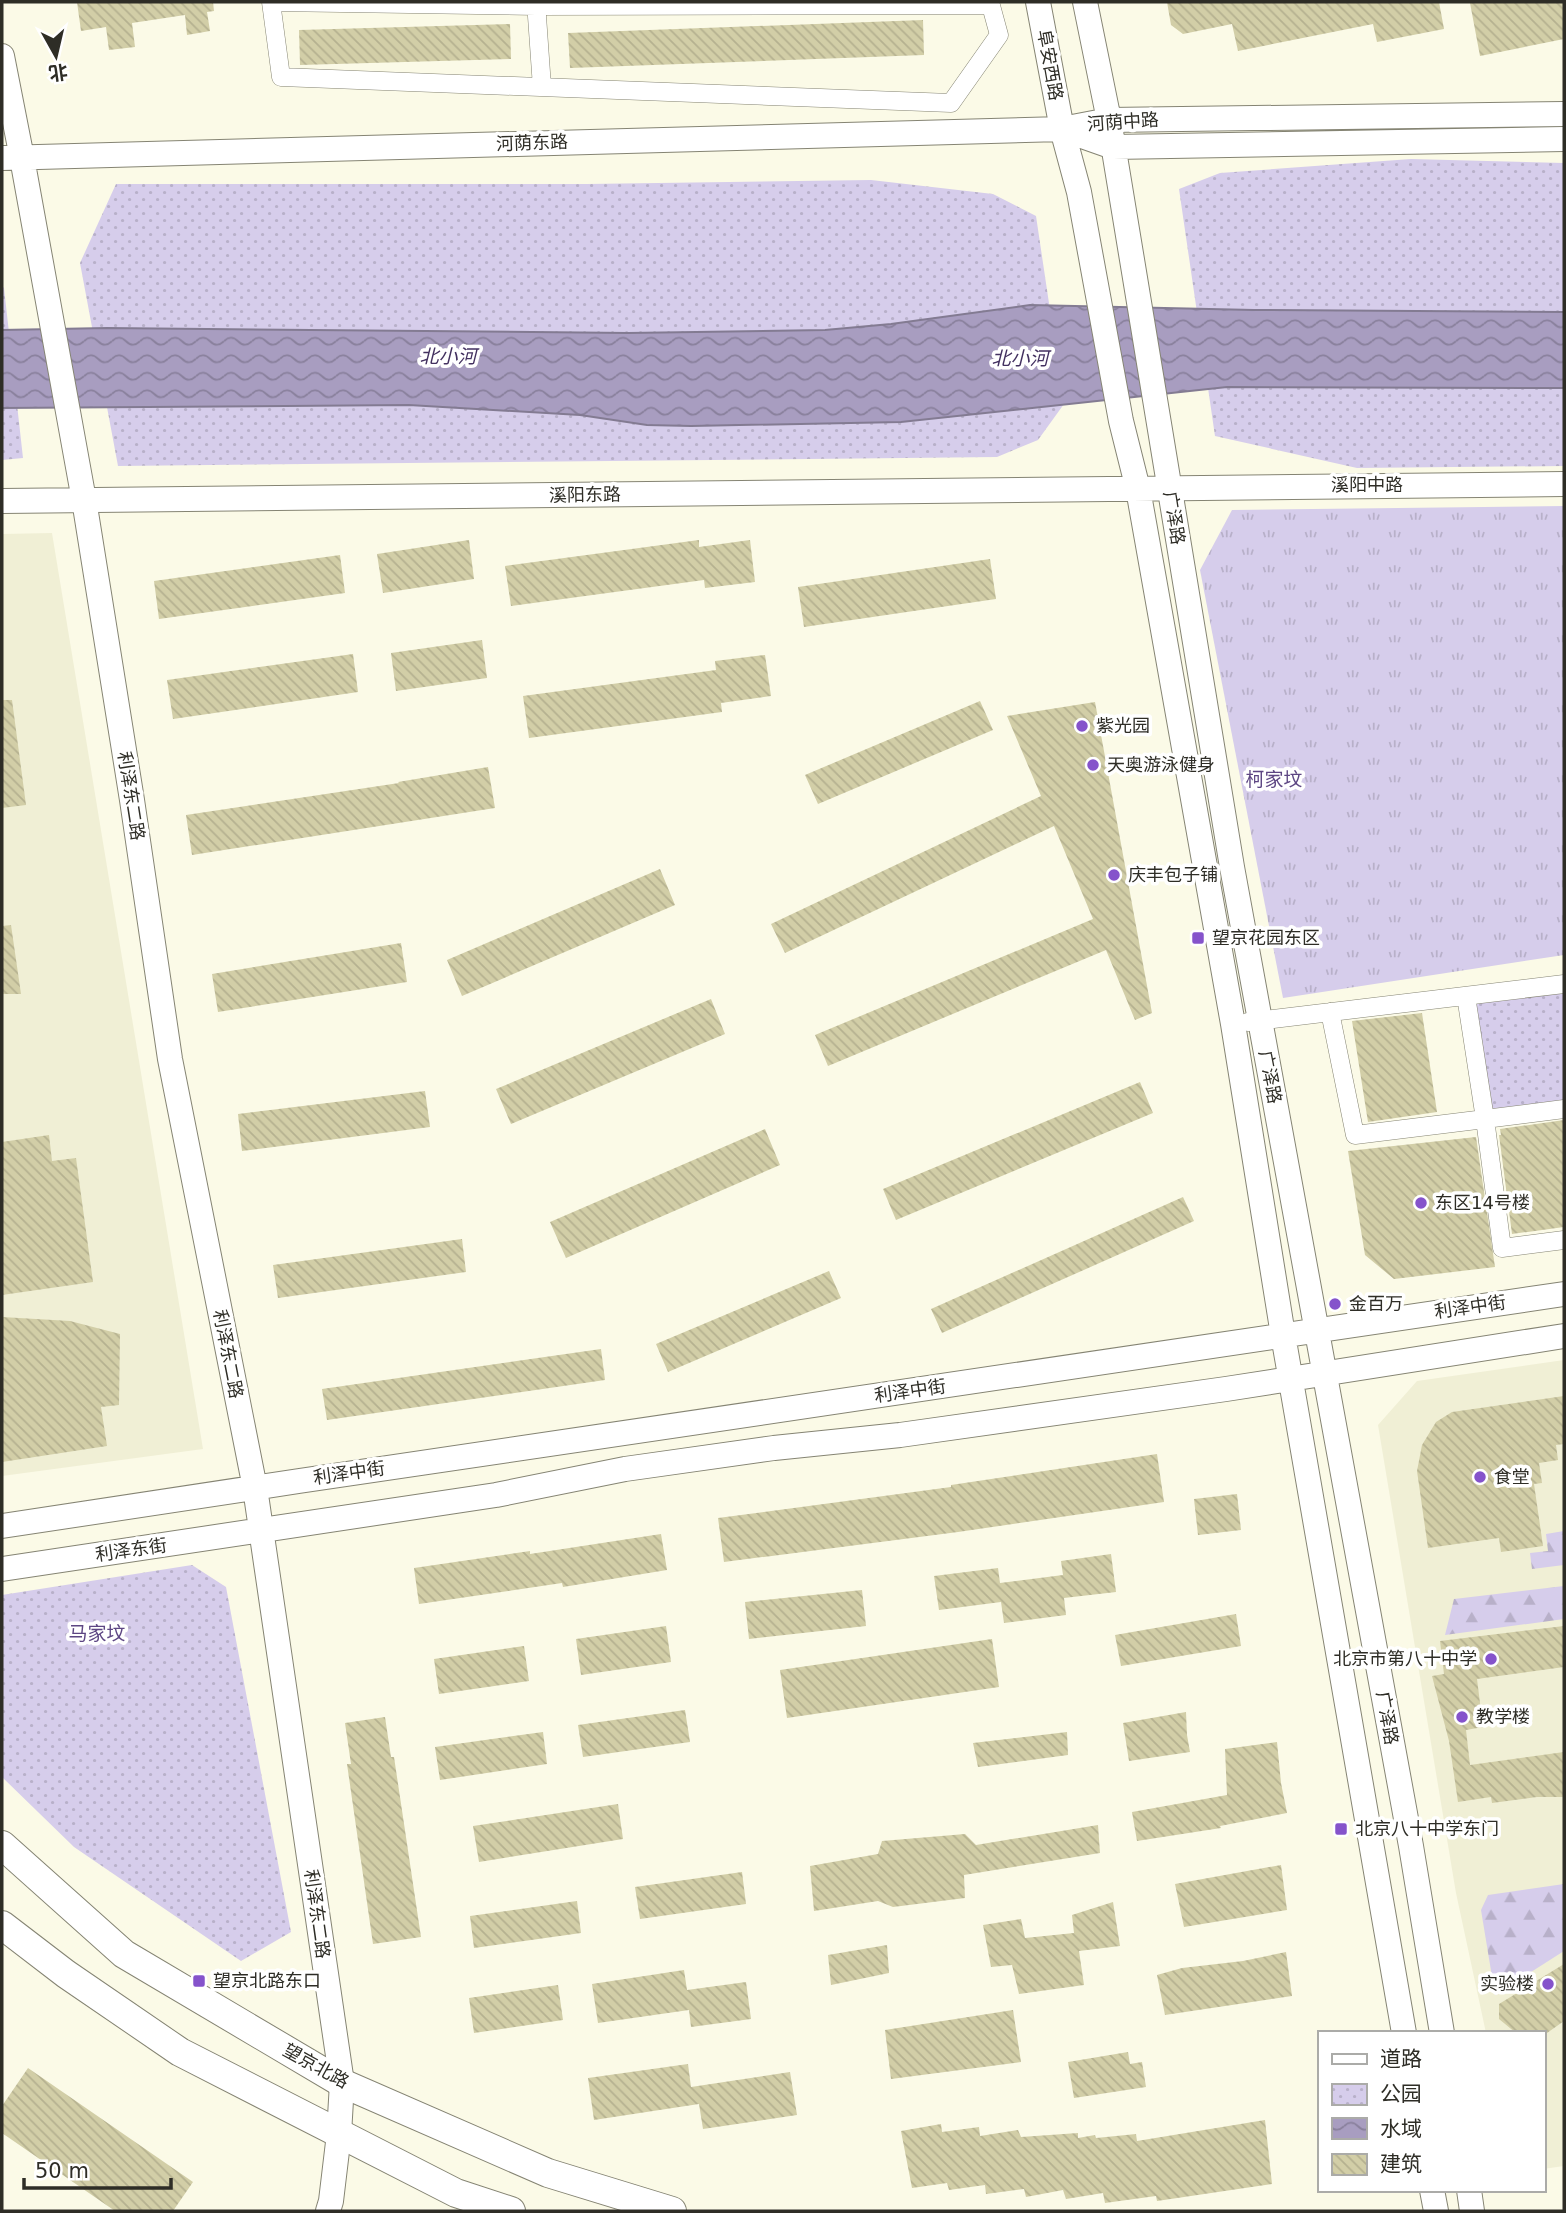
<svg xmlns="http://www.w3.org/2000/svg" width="1566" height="2213" viewBox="0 0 1566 2213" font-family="'DejaVu Sans','Noto Sans SC',sans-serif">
  <defs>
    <pattern id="grass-tufts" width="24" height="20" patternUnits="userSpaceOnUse" patternTransform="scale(1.75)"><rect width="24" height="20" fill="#d6cdeb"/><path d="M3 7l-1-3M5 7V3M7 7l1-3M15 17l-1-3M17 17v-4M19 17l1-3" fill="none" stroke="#b8b0c9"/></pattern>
    <pattern id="forest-firs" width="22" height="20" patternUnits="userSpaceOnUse" patternTransform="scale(1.75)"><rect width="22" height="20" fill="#d6cdeb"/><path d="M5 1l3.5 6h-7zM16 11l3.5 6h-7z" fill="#b8b0c9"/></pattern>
    <pattern id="park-dots" width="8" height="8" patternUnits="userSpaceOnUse" patternTransform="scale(1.75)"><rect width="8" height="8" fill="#d6cdeb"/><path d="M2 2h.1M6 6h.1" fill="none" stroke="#b8b0c9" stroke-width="1.8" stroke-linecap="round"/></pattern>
    <pattern id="water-waves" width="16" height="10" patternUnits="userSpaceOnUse" patternTransform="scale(1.75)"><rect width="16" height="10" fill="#a89dc0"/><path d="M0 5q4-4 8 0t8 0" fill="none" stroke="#89809c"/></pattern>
    <pattern id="building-back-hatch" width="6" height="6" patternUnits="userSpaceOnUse" patternTransform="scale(1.75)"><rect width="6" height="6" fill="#d2cea7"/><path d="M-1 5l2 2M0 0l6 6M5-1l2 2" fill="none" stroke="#b5b190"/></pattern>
  </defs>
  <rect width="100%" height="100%" fill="#fbfae7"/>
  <path fill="#f0efd5" d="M52,533L203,1449L2,1476V534Z
    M1564,1360V2166L1543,2169V2033H1486L1456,1893L1378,1425L1417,1381Z"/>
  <path fill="url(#grass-tufts)" d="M1564,506V955L1283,998L1200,570L1232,510Z"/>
  <path fill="url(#forest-firs)" d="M1564,1531V1565L1532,1569L1530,1553L1548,1551L1546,1534Z
    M1564,1586V1619L1445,1635L1454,1599Z
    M1564,1884V1951L1495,1995L1481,1910L1488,1895Z"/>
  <path fill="url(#park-dots)" d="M1411,159L1564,163V466L1357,468L1215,436L1179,189L1220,173Z
    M871,180L993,194L1036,216L1064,404L1038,440L997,457L118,466L80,263L116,184H587Z
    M2,286L4,288L23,458L2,460Z
    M1564,989V1105L1487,1116L1470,1000Z
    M192,1565L226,1587L291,1932L241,1961L74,1847L2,1777V1595Z"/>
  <path fill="url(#water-waves)" stroke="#837b92" stroke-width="2" d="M1030,305L1254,310L1564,312V388L1227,387L901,422L691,426L647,425L580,415L409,405L2,408V330L107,328L628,333L825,330L891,324Z"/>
  <path fill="url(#building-back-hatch)" d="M77,2H213L214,11L207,12L210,31L187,35L185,15L132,23L135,47L109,50L106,27L81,31Z
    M1167,2H1439L1444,29L1377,42L1373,24L1238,51L1232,24L1183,34L1171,25Z
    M1479,2H1564V39L1480,56L1470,3Z
    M923,20L924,55L570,68L568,33Z
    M510,24L511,59L300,65L299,30Z
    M469,540L474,579L383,593L377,554Z
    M699,540V547L750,540L755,582L705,588L704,580L511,606L505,566Z
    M340,555L345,593L159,619L154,581Z
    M990,559L996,599L804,627L798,587Z
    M482,640L487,678L396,691L391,653Z
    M353,654L358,692L173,719L167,680Z
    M765,655L771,696L721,703L722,712L529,738L523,696L716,670L715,661Z
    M2,700H12L26,805L2,808Z
    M980,701L993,730L818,804L805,775Z
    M1095,702L1152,1013L1135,1020L1106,950L828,1066L815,1035L1093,919L1054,826L785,953L771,924L1041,796L1007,716Z
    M488,767L495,808L192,855L186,815L399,783L398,782Z
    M660,869L675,905L462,996L447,960Z
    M11,925L21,994H2V926Z
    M401,943L407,982L218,1012L212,974Z
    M711,999L725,1034L511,1124L496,1089Z
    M1422,1013L1437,1112L1368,1122L1352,1021Z
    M1140,1082L1153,1113L896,1220L883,1189Z
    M425,1091L430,1127L242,1151L238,1114Z
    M1564,1120V1227L1512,1234L1499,1135H1501L1500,1129Z
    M765,1129L780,1165L566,1258L550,1222Z
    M49,1135L52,1161L76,1158L93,1282L2,1295V1142Z
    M1476,1137L1495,1267L1394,1279L1365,1255L1348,1151Z
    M1183,1197L1194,1221L942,1333L931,1309Z
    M462,1239L466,1272L278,1298L273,1265Z
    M829,1271L841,1298L668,1372L656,1344Z
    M2,1317L70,1321L120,1334L119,1405L101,1407L107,1446L2,1462Z
    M601,1349L605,1380L327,1420L322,1389Z
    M1564,1396V1444L1556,1445L1558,1460L1539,1463L1542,1483L1534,1484L1543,1546L1501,1552L1499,1538L1428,1548L1417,1471L1422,1445L1436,1422L1452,1412Z
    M1157,1454L1164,1502L958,1532L724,1562L718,1518L951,1487V1485Z
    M1237,1494L1241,1530L1198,1535L1194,1499Z
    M661,1534L667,1570L563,1587L562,1583L419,1604L414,1568L530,1551V1554Z
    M1111,1554L1116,1592L1064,1598L1066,1615L1004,1623L1001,1602L939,1610L934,1576L998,1568L1000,1583L1063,1575L1061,1561Z
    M862,1590L866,1626L749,1639L745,1602Z
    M1236,1614L1241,1646L1121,1666L1115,1635Z
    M666,1626L671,1662L581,1675L576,1639Z
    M1564,1626V1667L1477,1679L1483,1727L1466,1730L1470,1765L1564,1752V1797H1537L1492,1803L1491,1797L1458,1802L1449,1741L1432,1676L1444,1674L1440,1641Z
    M992,1639L999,1687L787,1718L780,1670Z
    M524,1646L529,1681L439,1694L434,1659Z
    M685,1710L690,1742L583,1757L578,1725Z
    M1186,1712L1187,1735L1190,1752L1129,1761L1123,1723Z
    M385,1717L391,1757H394L421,1937L373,1944L347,1764H351L345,1723Z
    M543,1732L547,1764L440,1780L435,1747Z
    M1067,1732L1068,1755L978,1767L973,1743Z
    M1277,1742L1281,1783L1287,1813L1220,1826L1221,1828L1137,1841L1132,1812L1227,1795L1225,1749Z
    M618,1804L623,1839L479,1862L473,1826Z
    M1098,1825L1100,1853L964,1875L965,1898L893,1907L878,1901L814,1911L810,1866L878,1854L882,1841L965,1834L976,1845Z
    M1281,1865L1287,1910L1184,1927L1175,1884Z
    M742,1872L746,1904L640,1919L635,1887Z
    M577,1901L581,1933L474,1948L470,1916Z
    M1113,1902L1120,1946L1079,1951L1084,1985L1019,1994L1012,1965L991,1967L983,1925L1021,1919L1025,1938L1074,1933L1072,1915Z
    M887,1945L889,1973L831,1985L828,1955Z
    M1286,1952L1292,1996L1165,2015L1157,1975L1182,1968L1243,1961Z
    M1564,1964V2021L1547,2033H1516L1499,2019V2004Z
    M684,1970L687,1990L746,1982L751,2019L691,2027L689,2010L598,2023L592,1984Z
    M558,1985L563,2020L474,2033L469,1998Z
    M1013,2010L1021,2062L891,2079L885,2030Z
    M1128,2052L1130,2064L1142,2062L1146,2087L1074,2098L1068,2062Z
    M688,2064L691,2087L790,2072L797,2115L703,2129L699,2104L594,2120L588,2078Z
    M28,2068L193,2182L173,2211H115L2,2133V2106Z
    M1265,2120L1272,2184L1157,2201L1156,2196L1105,2203L1103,2193L1066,2199L1063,2190L1026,2197L1024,2189L986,2194L985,2185L949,2190L947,2183L912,2188L901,2131L941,2124L942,2132L979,2127L980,2136L1018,2130L1021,2137L1078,2133V2138L1095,2135L1096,2138L1136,2134L1137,2141Z"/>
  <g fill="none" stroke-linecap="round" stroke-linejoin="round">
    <defs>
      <path id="street" d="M271,2L281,77L951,103L999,35L990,2
        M274,2L536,6L991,5
        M536,2L542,87
        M1466,996L1485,1119L1564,1109
        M1330,1012L1355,1135L1485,1119L1502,1248L1564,1240
        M1248,1022L1564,984"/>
      <path id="secondary" d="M1038,2L1062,129L1079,192L1121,421L1138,489L1233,1024L1283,1335L1404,2033
        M1085,2L1109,120L1232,867L1411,1846L1442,2033
        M2,56L22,158L84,500L132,800L170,1059L255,1488L342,2083L339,2134L331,2201L328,2211
        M1062,129L1113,147L1564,139
        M2,158L1062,129L1109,120L1564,114
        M2,501L1564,484
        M2,1526L299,1481L1564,1294
        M2,1569L496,1495L625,1469L774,1448L900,1435L1226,1389L1564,1336
        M1432,2190L1436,2211
        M1469,2190L1472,2211"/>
      <path id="primary" d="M2,1845L124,1954L342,2083L548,2173L672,2211
        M2,1925L66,1974L180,2052L456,2193L511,2211"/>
    </defs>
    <use href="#street" stroke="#858473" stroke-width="19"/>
    <use href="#secondary" stroke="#858473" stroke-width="26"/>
    <use href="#primary" stroke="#858473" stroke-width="30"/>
    <use href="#street" stroke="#fff" stroke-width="18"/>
    <use href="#secondary" stroke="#fff" stroke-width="24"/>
    <use href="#primary" stroke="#fff" stroke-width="28"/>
  </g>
  <g fill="#8553cb" stroke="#fff" stroke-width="2.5">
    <circle cx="1082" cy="726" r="7"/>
    <circle cx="1093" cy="765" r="7"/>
    <circle cx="1114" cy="875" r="7"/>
    <rect x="1191" y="931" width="14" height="14" rx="3.5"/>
    <circle cx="1421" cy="1203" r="7"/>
    <circle cx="1335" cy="1304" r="7"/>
    <circle cx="1480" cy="1477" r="7"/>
    <circle cx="1491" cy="1659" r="7"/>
    <circle cx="1462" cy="1717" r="7"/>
    <rect x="1334" y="1822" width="14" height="14" rx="3.5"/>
    <rect x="192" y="1974" width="14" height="14" rx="3.5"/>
    <circle cx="1548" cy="1984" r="7"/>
  </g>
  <g text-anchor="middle" stroke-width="7" stroke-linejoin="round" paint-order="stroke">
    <g font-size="18" fill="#2e2d26" stroke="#fff">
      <text transform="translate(1050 65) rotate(80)" y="6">阜安西路</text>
      <text transform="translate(1123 122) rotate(-4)" y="6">河荫中路</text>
      <text transform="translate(532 143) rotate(-2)" y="6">河荫东路</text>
      <text x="1367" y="491">溪阳中路</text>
      <text transform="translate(585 495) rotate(-1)" y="6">溪阳东路</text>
      <text transform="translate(1174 518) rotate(81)" y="6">广泽路</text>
      <text transform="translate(131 796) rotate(81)" y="6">利泽东二路</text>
      <text transform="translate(1270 1077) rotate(79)" y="6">广泽路</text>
      <text transform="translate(1470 1307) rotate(-8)" y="6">利泽中街</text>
      <text transform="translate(228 1354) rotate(79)" y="6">利泽东二路</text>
      <text transform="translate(910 1391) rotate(-8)" y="6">利泽中街</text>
      <text transform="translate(349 1473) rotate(-8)" y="6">利泽中街</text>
      <text transform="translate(131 1550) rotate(-8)" y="6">利泽东街</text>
      <text transform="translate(1387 1718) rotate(80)" y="6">广泽路</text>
      <text transform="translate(317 1914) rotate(82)" y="6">利泽东二路</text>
      <text transform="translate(316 2066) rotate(29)" y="6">望京北路</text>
    </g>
    <g font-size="18" fill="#2e2d26" stroke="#fff" text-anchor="start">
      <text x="1096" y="732">紫光园</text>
      <text x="1107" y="771">天奥游泳健身</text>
      <text x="1128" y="881">庆丰包子铺</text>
      <text x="1212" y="944">望京花园东区</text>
      <text x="1435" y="1209">东区14号楼</text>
      <text x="1349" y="1310">金百万</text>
      <text x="1494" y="1483">食堂</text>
      <text x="1477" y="1665" text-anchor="end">北京市第八十中学</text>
      <text x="1476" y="1723">教学楼</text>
      <text x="1355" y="1835">北京八十中学东门</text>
      <text x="213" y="1987">望京北路东口</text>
      <text x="1534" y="1990" text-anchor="end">实验楼</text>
    </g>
    <g font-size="19" font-style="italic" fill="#433160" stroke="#fff">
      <text x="448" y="363">北小河</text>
      <text x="1020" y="365">北小河</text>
    </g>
    <g font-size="19" fill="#5d4683" stroke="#fff">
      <text x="1274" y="786">柯家坟</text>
      <text x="97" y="1640">马家坟</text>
    </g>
  </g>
  <rect width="1566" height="2213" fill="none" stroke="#2e2d26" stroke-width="7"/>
  <rect x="1318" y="2031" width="228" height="161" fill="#ffffff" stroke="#ababa8" stroke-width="2"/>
  <rect x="1332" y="2054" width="35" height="10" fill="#ffffff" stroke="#ababa8" stroke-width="2"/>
  <text x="1380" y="2066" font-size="21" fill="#2e2d26">道路</text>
  <rect x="1332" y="2084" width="35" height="21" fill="url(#park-dots)" stroke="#ababa8" stroke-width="2"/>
  <text x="1380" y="2101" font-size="21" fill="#2e2d26">公园</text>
  <rect x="1332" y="2118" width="35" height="21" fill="url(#water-waves)" stroke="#ababa8" stroke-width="2"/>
  <text x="1380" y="2136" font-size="21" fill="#2e2d26">水域</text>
  <rect x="1332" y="2154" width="35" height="21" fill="url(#building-back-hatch)" stroke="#ababa8" stroke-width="2"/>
  <text x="1380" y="2171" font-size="21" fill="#2e2d26">建筑</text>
  <g transform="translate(56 56) rotate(172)" stroke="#ffffff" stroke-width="5" paint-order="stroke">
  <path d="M0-5L12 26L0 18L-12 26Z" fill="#2e2d26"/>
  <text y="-10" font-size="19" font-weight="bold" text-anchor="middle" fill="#2e2d26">北</text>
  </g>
  <path d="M24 2178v10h147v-10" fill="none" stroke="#2e2d26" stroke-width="3.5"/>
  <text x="35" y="2178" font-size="21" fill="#2e2d26" stroke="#ffffff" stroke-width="5" paint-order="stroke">50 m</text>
</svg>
